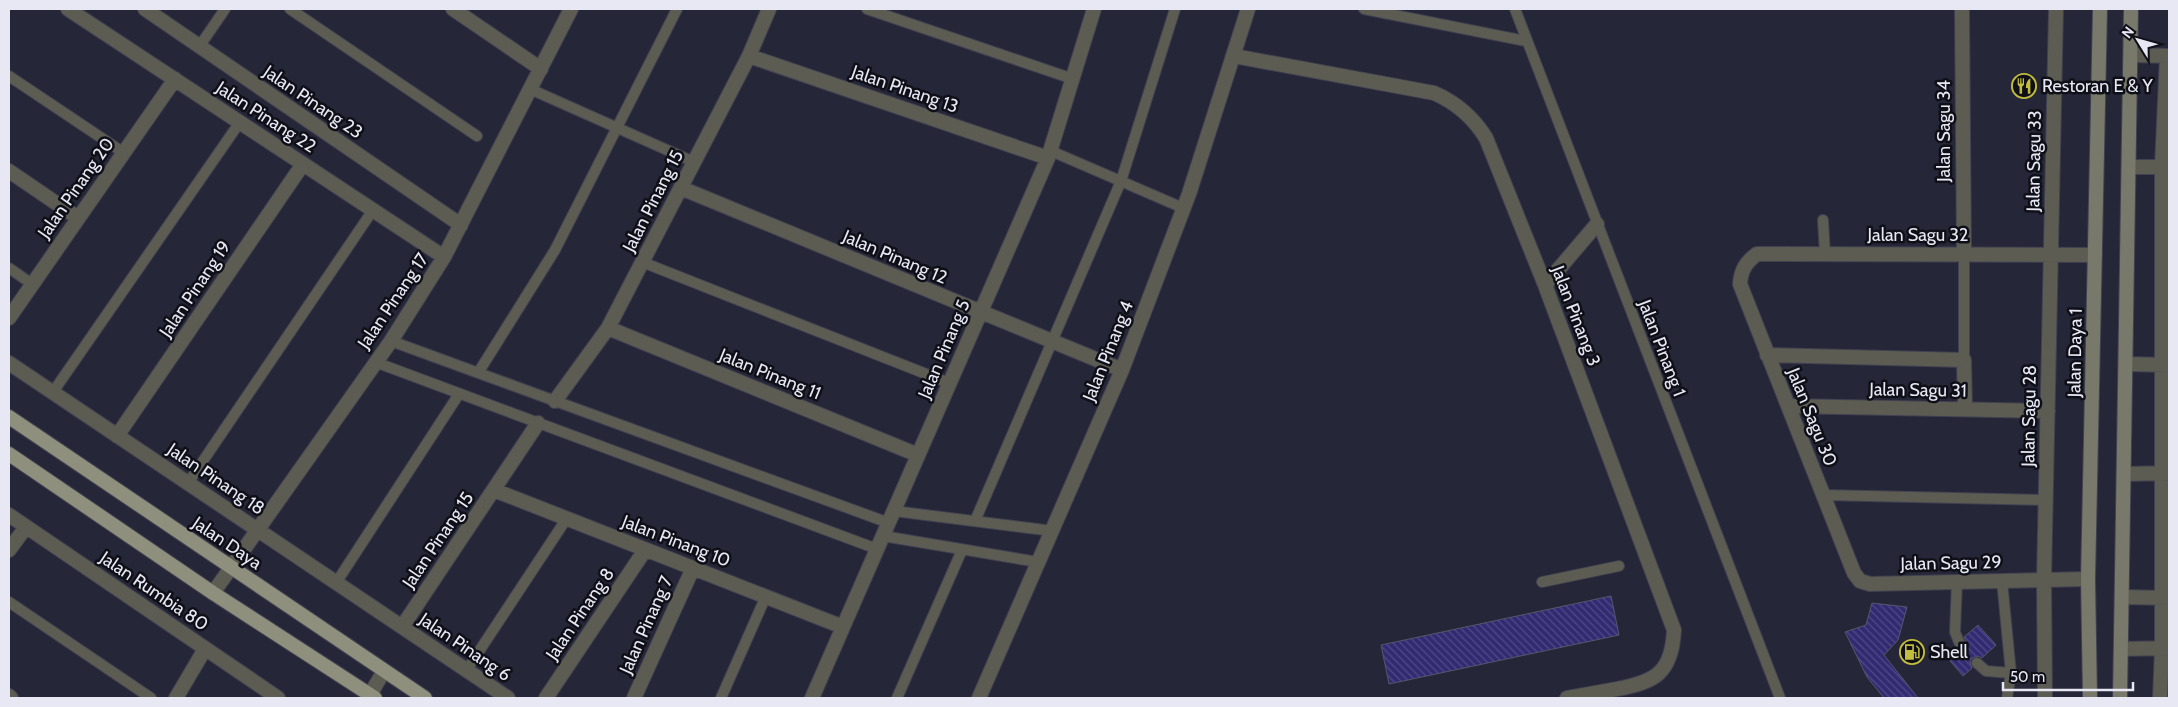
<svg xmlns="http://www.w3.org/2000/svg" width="2178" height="707" viewBox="0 0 2178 707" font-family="Cabin,sans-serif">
  <defs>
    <pattern id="building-back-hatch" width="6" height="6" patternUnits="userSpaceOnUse" patternTransform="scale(1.25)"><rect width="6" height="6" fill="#332b72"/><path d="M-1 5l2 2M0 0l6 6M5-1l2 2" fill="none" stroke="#514a87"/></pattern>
  </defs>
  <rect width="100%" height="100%" fill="#252637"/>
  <path fill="url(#building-back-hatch)" stroke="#56576a" d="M1611,596L1619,635L1389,684L1381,645Z
    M1872,603L1907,607L1898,640L1884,655L1918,698H1884L1867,677L1845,632L1866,625Z
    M1978,625L1996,645L1982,658L1978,656L1972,658L1970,662L1972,668L1963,676L1945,655L1954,647L1959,649L1964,647L1966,642L1964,637Z"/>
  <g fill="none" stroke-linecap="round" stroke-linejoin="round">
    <defs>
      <path id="service" d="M290,9L477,136
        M867,9L1073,79
        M1364,9L1526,41
        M1515,9L1780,698
        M199,47L225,9
        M9,76L124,153
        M530,89L694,162
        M1051,151L1183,208
        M1823,220L1825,254
        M1964,253V360
        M642,262L949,383
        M9,268L32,284
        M391,341L889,523
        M375,362L877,549
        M478,373L555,250L677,9
        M53,392L240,122
        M188,483L373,210
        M1823,495L2046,500
        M894,511L1053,531
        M975,521L1121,181L1175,9
        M883,536L1038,562
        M1957,581L1955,632L1959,642
        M2002,581L2011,673L2007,698
        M1542,582L1619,566
        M336,583L459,394
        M9,602L151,698
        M1977,663L1986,671L2011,673
        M466,671L567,518
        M721,698L766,596
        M897,698L962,550"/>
      <path id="minor" d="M68,9L444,257
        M145,9L461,225
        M453,9L541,69
        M1962,9L1964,253
        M2131,55L2169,56
        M749,56L1048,158
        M1234,56L1434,93C1457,103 1473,117 1486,138L1545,285L1674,630C1672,673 1655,682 1617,689C1600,692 1584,695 1567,698
        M2129,167H2169
        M9,171L78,218
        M681,188L1122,370
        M1545,285L1597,224
        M9,318L175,79
        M608,328L918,455
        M1767,355L1964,360L1965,409
        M9,363L508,698
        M2126,364L2169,365
        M555,401L608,328L749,56L769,9
        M1788,406L2048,411
        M117,436L303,164
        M2124,474L2169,473
        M494,490L843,627
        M9,515L278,698
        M9,550L26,527
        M2088,579L1870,584L1860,581L1854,573L1740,284C1741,270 1746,262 1757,254L2095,255
        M213,593L391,341L444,257L571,9
        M2122,597L2169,598
        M402,627L538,423
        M2121,649L2169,648
        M9,696L11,698
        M176,698L205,649
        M368,698L384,671
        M546,698L645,550
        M634,698L693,568
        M812,698L1048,158L1094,9
        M979,698L1122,370L1189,194L1248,9
        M2045,698L2044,579L2056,9
        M2160,698L2162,648V167L2167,56"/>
      <path id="secondary" d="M2090,698L2088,579L2100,9
        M2120,698L2131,9"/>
      <path id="primary" d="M9,417L425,698
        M9,454L213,593L375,698"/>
    </defs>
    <use href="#service" stroke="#404151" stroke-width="12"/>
    <use href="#minor" stroke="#404151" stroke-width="16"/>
    <use href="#secondary" stroke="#404151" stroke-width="16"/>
    <use href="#primary" stroke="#404151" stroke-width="16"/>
    <use href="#service" stroke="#5c5c53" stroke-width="10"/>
    <use href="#minor" stroke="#5c5c53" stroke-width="14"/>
    <use href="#secondary" stroke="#78796a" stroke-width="14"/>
    <use href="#primary" stroke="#8f8f7d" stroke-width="14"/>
  </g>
  <defs>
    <symbol id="restaurant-ring" viewBox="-11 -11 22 22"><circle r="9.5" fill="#0f1017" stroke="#c2bd3f" stroke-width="1.5"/><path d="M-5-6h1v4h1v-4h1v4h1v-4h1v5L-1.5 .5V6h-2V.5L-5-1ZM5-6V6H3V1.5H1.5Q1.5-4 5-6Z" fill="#c2bd3f"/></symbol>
    <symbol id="fuel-ring" viewBox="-11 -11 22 22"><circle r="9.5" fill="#0f1017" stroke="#c2bd3f" stroke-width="1.5"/><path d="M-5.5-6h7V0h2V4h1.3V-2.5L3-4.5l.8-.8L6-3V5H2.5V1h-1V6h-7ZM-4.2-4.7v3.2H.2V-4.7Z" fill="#c2bd3f"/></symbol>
  </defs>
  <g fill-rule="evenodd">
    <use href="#restaurant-ring" x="2010" y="72" width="28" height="28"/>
    <use href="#fuel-ring" x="1898" y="638" width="28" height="28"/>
  </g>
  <g text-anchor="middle" stroke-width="5" stroke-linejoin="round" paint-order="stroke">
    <g font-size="18" fill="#e7e8f4" stroke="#0f1017" text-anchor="start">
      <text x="2042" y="92">Restoran E &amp; Y</text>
      <text x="1930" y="658">Shell</text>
    </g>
    <g font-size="18" fill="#e7e8f4" stroke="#0f1017">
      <text transform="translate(905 89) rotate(19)" y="6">Jalan Pinang 13</text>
      <text transform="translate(313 102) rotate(34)" y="6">Jalan Pinang 23</text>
      <text transform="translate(266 117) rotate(33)" y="6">Jalan Pinang 22</text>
      <text transform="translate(1944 131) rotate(-90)" y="6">Jalan Sagu 34</text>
      <text transform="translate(2034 161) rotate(-89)" y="6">Jalan Sagu 33</text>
      <text transform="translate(76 188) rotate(-55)" y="6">Jalan Pinang 20</text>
      <text transform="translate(653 201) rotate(-63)" y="6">Jalan Pinang 15</text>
      <text x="1918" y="241">Jalan Sagu 32</text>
      <text transform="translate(895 257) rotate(23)" y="6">Jalan Pinang 12</text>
      <text transform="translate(195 289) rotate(-56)" y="6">Jalan Pinang 19</text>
      <text transform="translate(393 301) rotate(-56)" y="6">Jalan Pinang 17</text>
      <text transform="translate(1576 316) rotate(69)" y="6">Jalan Pinang 3</text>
      <text transform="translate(1662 348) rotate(69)" y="6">Jalan Pinang 1</text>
      <text transform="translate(944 349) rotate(-67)" y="6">Jalan Pinang 5</text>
      <text transform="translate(1108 351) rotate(-68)" y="6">Jalan Pinang 4</text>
      <text transform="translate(2075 353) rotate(-89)" y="6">Jalan Daya 1</text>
      <text transform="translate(770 374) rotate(22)" y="6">Jalan Pinang 11</text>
      <text transform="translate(1918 390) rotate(1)" y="6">Jalan Sagu 31</text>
      <text transform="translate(2029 416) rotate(-89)" y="6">Jalan Sagu 28</text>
      <text transform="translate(1812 417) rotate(68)" y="6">Jalan Sagu 30</text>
      <text transform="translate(216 479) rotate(34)" y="6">Jalan Pinang 18</text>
      <text transform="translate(438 540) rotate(-56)" y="6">Jalan Pinang 15</text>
      <text transform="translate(676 541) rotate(21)" y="6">Jalan Pinang 10</text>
      <text transform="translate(227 543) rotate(34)" y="6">Jalan Daya</text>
      <text transform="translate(1951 563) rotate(-1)" y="6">Jalan Sagu 29</text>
      <text transform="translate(154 591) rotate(34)" y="6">Jalan Rumbia 80</text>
      <text transform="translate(580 614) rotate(-56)" y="6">Jalan Pinang 8</text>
      <text transform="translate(646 625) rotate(-66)" y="6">Jalan Pinang 7</text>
      <text transform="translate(465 647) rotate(34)" y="6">Jalan Pinang 6</text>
    </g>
  </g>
  <rect width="2178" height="707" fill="none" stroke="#e7e8f4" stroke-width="20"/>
  <g transform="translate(2138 40) rotate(307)" stroke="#0f1017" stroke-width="4" paint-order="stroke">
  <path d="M0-4L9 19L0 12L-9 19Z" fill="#e7e8f4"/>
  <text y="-8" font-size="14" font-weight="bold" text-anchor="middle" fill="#e7e8f4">N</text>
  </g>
  <path d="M2003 682v8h130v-8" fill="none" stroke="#e7e8f4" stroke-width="2.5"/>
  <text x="2010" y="682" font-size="15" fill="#e7e8f4" stroke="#0f1017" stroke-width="4" paint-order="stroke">50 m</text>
</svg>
